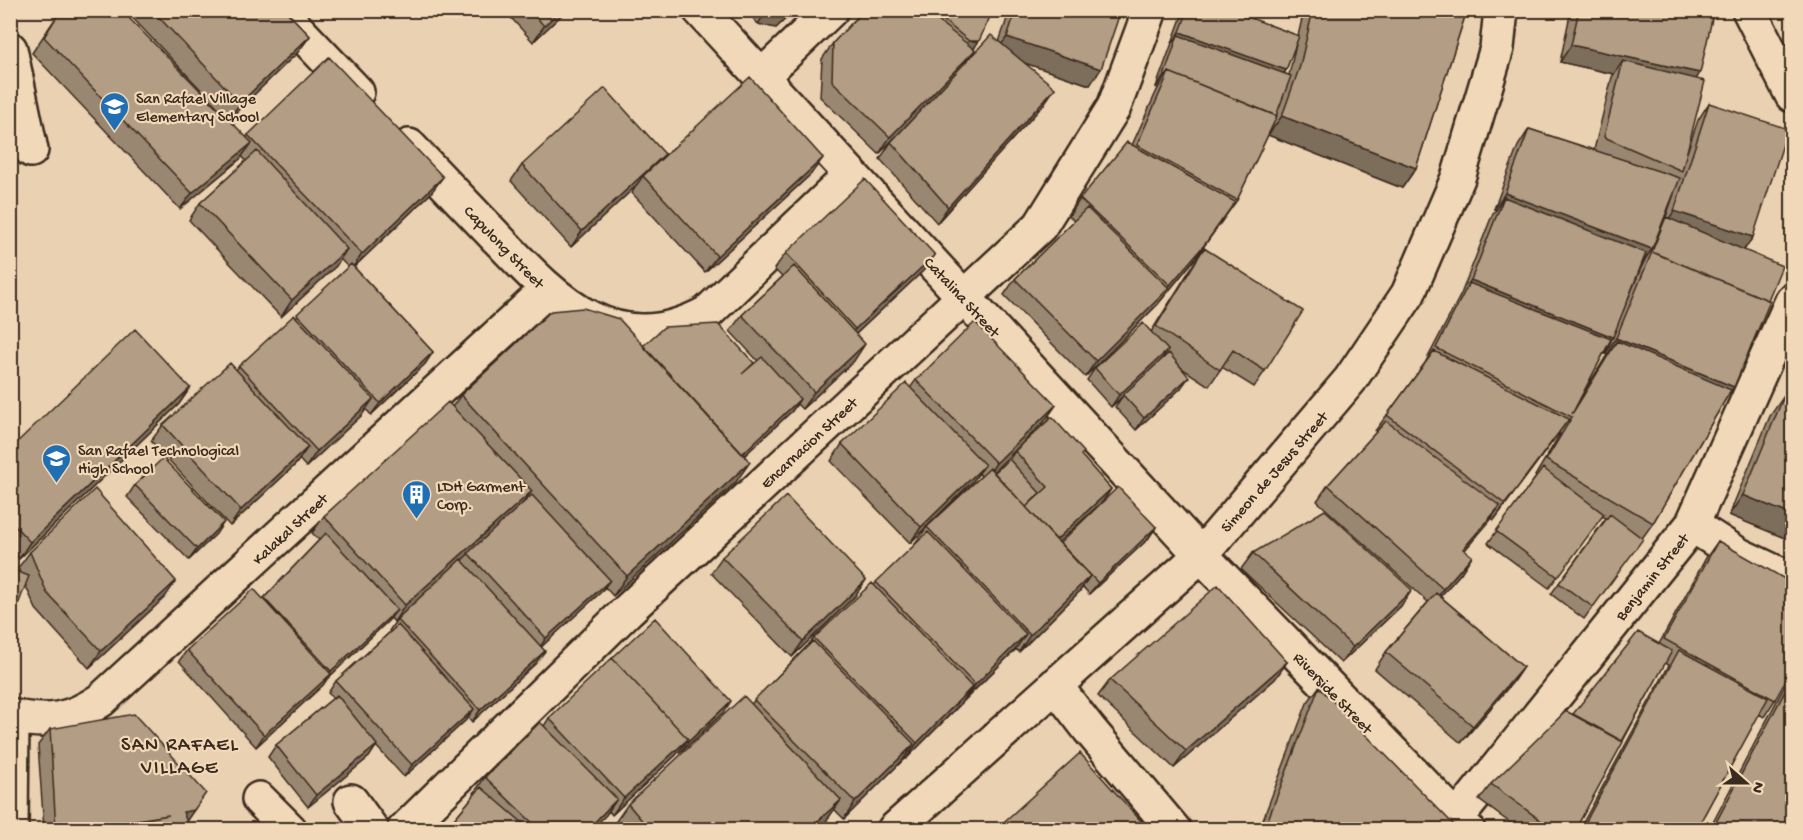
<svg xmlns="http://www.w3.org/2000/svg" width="1803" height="840" viewBox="0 0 1803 840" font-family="'Gochi Hand',sans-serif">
  <rect width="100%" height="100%" fill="#e9d1b2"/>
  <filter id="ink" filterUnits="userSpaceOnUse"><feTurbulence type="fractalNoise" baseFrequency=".0167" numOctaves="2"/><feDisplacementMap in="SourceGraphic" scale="12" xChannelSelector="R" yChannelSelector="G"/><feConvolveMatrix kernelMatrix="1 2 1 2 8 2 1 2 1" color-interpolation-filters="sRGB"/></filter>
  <g filter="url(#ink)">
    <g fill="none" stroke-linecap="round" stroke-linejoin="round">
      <defs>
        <path id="minor" d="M279,10L357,92
          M700,10L1201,555L1468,830
          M1749,10L1792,95
          M10,49L31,150
          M761,77L831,10
          M409,146C438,176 466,206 495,236C556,300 613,363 707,313L851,175
          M1692,525L1739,555L1792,580
          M1055,685L1089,729L1174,830
          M10,716C48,724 70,721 101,700L547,290
          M259,799L290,830
          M351,801L372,830
          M1457,818L1692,525L1792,301
          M11,830L12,717
          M404,830L628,610L1040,226L1114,107L1150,10
          M894,830L1201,555L1350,380L1408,294L1458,178L1497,48L1501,10"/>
      </defs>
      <use href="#minor" stroke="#3b2a1e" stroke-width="38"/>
      <use href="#minor" stroke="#f0d8b8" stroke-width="33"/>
    </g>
    <path fill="#9a8772" stroke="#3b2a1e" stroke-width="1.5" fill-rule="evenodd" d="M61,10L246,138L248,135L431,193L354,267L433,352L425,364L371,415L366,409L362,415L306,467L299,459L296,464L230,526L151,441L163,425L236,370L239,366L296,317L348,267L340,259L336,266L281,317L189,220L200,203L246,161L242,156L240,159L180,209L32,53Z
      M125,10H285L310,36L298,52L229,119Z
      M504,10H567L533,42Z
      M746,10H795L776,28L758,24Z
      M864,10H993L974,49L975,50L967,61L999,42L1010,10H1121L1090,85L1025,63L1044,104L937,223L880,159L891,142L932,99L879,154L820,97L822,59L833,43Z
      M1184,10H1229L1298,36L1304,10H1467L1416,168L1402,188L1268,135L1237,200L1194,260L1158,304L1085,377L1004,295L1015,279L1074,221L1069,216L1080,199L1132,145L1158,88L1156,87ZM1297,40L1289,75L1284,74L1286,70Z
      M1571,10H1714L1696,79L1684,161L1698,120L1709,103L1753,237L1744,250L1728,395L1653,523L1584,619L1551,594L1606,518L1602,516L1549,588L1488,543L1536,477L1535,476L1560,434L1559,433L1494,520L1492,518L1464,551L1461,573L1440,596L1523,667L1512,683L1461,743L1375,669L1386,652L1428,602L1317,501L1328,485L1376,432L1375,431L1387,415L1425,363L1461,294L1493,213L1496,210L1494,209L1518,146L1529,129L1594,150L1612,77L1614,74L1560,62ZM1674,194L1666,217L1662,222ZM1646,258L1641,268L1623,311L1642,263ZM1612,338L1605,354L1607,355L1579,400Z
      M665,154L661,160L811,174L705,272L632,193L636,186L571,247L511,181L522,165Z
      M1204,248L1265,371L1254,387L1222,367L1209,386L1180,367L1181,388L1136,430L1115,407L1122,397L1111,407L1087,380L1095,368L1151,332L1193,265Z
      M786,253L935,255L923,271L856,334L854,361L802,409L797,404L792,411L744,456L736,482L613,596L605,587L601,592L541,647L536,663L472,722L468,717L466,720L404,777L376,746L369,757L308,807L268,757L276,745L333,698L328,693L336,681L390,632L389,631L397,619L410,607L394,622L391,618L388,621L327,679L323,685L256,747L179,661L187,650L263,599L319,540L312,533L324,516L452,407L461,395L643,346L752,365L758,361L730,331L742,315L782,277L774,269Z
      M1792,375V541L1729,515L1770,416L1784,396Z
      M916,380L1056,405L1044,422L993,472L994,473L1009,460L1015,451L1081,456L1111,489L1103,501L1058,542L1060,543L1156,527L1148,539L1089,594L1083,587L1079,592L1019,652L1016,649L906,759L905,758L844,819L834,809L827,820L816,830H619L614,824L628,804L752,703L810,643L814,638L874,585L916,544L915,543L927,527L981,476L979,473L973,481L910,543L831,461L842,444L910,388Z
      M190,388L179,404L19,559L10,549V449Z
      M135,485L216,534L189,560L127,497Z
      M1718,541L1775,700L1764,717L1759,714L1696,830H1579L1669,665L1665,663L1575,830H1520L1479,800L1491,784L1659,644L1706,558Z
      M30,552L165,597L89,668L36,609L18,568Z
      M1253,553L1401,606L1341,663L1241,569Z
      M722,557L855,596L792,657L711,573Z
      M1287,662L1275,679L1174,768L1098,696L1110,680Z
      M1792,672V830H1709Z
      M1319,687L1454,830H1259L1307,703Z
      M723,713L680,753L679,751L676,755L612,815L609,811L591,830H445L475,794L474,793L485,777L544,726L549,718Z
      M50,729L187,821L190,830H44L38,745Z"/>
    <path fill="#7d6e5c" stroke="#3b2a1e" stroke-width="1.5" d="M560,10H567L533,42L544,26Z
      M767,10H795L776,28L758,24Z
      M1180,32L1286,70L1278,82L1178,35L1172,44Z
      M310,36L298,52L229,119L240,103Z
      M1007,37L1101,69L1090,85L995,53Z
      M969,41H979L968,57L958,58Z
      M1571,45L1700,73L1689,90L1623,61L1614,74L1560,62Z
      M975,50L964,66L879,154L890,137Z
      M1164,76H1166L1158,88L1156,87Z
      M1055,88L1044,104L937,223L948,207Z
      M1282,116L1416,168L1402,188L1268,135Z
      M252,143L240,159L180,209L192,193Z
      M665,154L654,170L643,176L636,186L571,247L582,231Z
      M823,158L811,174L705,272L717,256Z
      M443,177L431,193L351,270L362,254Z
      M1505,193L1652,249L1641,265L1504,197L1496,210L1494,209Z
      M1235,202L1194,260L1158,304L1085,377L1096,361L1166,290Z
      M1674,211L1753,237L1741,254L1663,228Z
      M347,249L336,266L281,317L292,300Z
      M935,255L923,271L844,345L855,329Z
      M1471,280L1613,337L1601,353L1467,286Z
      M1616,338L1734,387L1722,403L1617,341L1607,355L1605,354Z
      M865,344L854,361L802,409L814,392Z
      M1168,350L1160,362L1111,407L1119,395Z
      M433,352L425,364L371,415L380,403Z
      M1189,377L1181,388L1136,430L1144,418Z
      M190,388L179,404L19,559L30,542Z
      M373,399L362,415L306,467L317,451Z
      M800,399L792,411L729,470L737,458Z
      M1056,405L1044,422L985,480L996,463Z
      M1569,419L1557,435L1494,520L1505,504Z
      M308,447L296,464L230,526L241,510Z
      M750,462L736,482L613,596L627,576Z
      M985,465L973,481L910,543L921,527Z
      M1111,489L1103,501L1048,552L1056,540Z
      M532,491L520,507L394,622L405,605Z
      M1743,495L1792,515V541L1729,515Z
      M1500,506L1489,522L1451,566L1463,549Z
      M224,522L216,534L189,560L197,549Z
      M1156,527L1148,539L1089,594L1098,583Z
      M1472,556L1461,573L1432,606L1443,589Z
      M1090,576L1079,592L1019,652L1030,635Z
      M610,580L601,592L538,650L546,638Z
      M866,580L855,596L792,657L803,641Z
      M176,581L165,597L89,668L101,651Z
      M1412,590L1401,606L1341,663L1353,647Z
      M397,610L388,621L327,679L323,685L256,747L264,735L327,677L331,671Z
      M1026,634L1015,650L963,701L975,685Z
      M545,651L536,663L472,722L480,710Z
      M1287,662L1275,679L1174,768L1186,751Z
      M1523,667L1512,683L1461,743L1473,726Z
      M972,687L961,703L906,759L917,743Z
      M731,701L723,713L680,753L688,742Z
      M474,709L466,720L404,777L412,765Z
      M688,739L676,755L612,815L624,798Z
      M914,744L903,760L844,819L855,802Z
      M377,745L369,757L308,807L316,795Z
      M617,799L606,815L591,830H587Z
      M841,800L827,820L816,830H808Z
      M194,810L183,826V812Z
      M169,815L159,830H69Z"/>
    <path fill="#b39d84" stroke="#3b2a1e" stroke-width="1.5" d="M61,10H121L252,143L192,193L44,37Z
      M152,10H285L310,36L240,103Z
      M530,10H560L544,26Z
      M864,10H924L975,50L890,137L832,81L833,43Z
      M931,10H993L979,41H969Z
      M1016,10H1121L1101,69L1007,37Z
      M1188,10H1229L1299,36L1286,70L1180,32Z
      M1313,10H1467L1416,168L1282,116L1300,66Z
      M1579,10H1714L1700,73L1571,45Z
      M991,35L1055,88L948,207L891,142Z
      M1178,35L1291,76L1276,116L1169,72L1166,76H1164Z
      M329,57L443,177L362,254L248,135Z
      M1623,61L1705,81L1682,171L1604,137Z
      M1169,72L1277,116L1237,200L1137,145Z
      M750,77L823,158L717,256L643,176Z
      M605,88L665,154L582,231L522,165Z
      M1709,103L1788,129L1753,237L1674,211Z
      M1529,129L1680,178L1652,249L1505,193Z
      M1127,142L1235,202L1205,244L1170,285L1080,199Z
      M257,151L347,249L292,300L200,203Z
      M865,179L935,255L855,329L786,253Z
      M1504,197L1646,253L1613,337L1471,280Z
      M1087,208L1169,288L1096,361L1015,279Z
      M1666,217L1782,266L1768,300L1652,252L1651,254Z
      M1204,248L1303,311L1265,371L1233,350L1220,370L1156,326Z
      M1652,252L1770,301L1734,387L1616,338Z
      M351,264L433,352L380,403L297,314Z
      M794,266L865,344L814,392L742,315Z
      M1469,283L1611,339L1572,414L1617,341L1731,390L1653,523L1546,460L1572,417L1436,348Z
      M583,308L619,319L750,462L627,576L461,395L551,311Z
      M294,315L373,399L317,451L239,366Z
      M975,322L1056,405L996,463L916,380Z
      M1143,323L1168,350L1119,395L1095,368Z
      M718,324L754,363L742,374L762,357L800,399L742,454L643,346L664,327Z
      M135,329L190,388L30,542L10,521V449Z
      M1434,351L1569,419L1505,504L1387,415Z
      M1169,353L1189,377L1144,418L1123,395Z
      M230,363L308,447L241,510L163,425Z
      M906,383L985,465L921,527L842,444Z
      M1784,396L1792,399V515L1743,495Z
      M448,402L532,491L405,605L324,516Z
      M1052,417L1084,452L1081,455L1111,489L1056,540L1026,507L1048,487L1015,451Z
      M1386,421L1500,506L1463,549L1472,556L1443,589L1328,485Z
      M163,458L224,522L197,549L135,485Z
      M1009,459L1040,493L1026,507L994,473Z
      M990,468L1090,576L1030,635L927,527Z
      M1543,468L1604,514L1558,577L1496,531Z
      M1118,487L1156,527L1098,583L1060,543Z
      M95,489L176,581L101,651L47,593L30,552Z
      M532,495L610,580L546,638L468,553Z
      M786,496L866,580L803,641L722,557Z
      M1325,510L1412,590L1353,647L1253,553Z
      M1610,514L1643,539L1593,607L1559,583Z
      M928,532L1026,634L975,685L876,582Z
      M326,533L397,610L331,671L264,598Z
      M1718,541L1792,583V669L1775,700L1664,639Z
      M461,559L545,651L480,710L397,619Z
      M10,569L29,576L10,626Z
      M872,583L972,687L917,743L814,638Z
      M1218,585L1287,662L1186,751L1110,680Z
      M254,589L331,674L264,735L187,650Z
      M1436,593L1523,667L1473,726L1386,652Z
      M655,618L731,701L688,742L687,740L688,739L612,658Z
      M398,625L474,709L412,765L336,681Z
      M1638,632L1672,651L1622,741L1573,714Z
      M813,641L914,744L855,802L754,700Z
      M1679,650L1768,698L1696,830H1593L1584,825Z
      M612,658L688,739L624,798L549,718Z
      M1792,678V830H1712Z
      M1319,687L1455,826L1454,830H1264Z
      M337,695L377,745L316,795L276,745Z
      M744,696L841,800L808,830H650L628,804Z
      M1566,711L1623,742L1575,830H1554L1491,784Z
      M134,714L206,793L194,810L183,812L190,830H83L169,815L69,830H56L50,729Z
      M540,722L617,799L587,830H540L485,777Z
      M1080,753L1149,830H995Z
      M481,787L531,830H445Z"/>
  </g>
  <defs>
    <symbol id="school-pin" viewBox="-11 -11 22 30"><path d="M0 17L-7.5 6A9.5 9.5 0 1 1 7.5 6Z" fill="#1f6fb2" stroke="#f0d8b8"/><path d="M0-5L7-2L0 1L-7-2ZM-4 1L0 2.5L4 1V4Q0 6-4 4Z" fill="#fff"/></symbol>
    <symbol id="building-pin" viewBox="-11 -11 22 30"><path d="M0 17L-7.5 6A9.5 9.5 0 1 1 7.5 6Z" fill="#1f6fb2" stroke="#f0d8b8"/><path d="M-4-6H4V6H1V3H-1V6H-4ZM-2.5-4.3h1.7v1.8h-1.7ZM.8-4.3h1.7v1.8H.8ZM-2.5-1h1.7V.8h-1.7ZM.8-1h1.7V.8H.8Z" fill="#fff"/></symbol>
  </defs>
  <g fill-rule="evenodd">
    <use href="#school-pin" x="98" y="90" width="33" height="45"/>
    <use href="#school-pin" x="40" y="442" width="33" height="45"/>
    <use href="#building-pin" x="400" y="478" width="33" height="45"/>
  </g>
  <g text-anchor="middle" stroke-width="4.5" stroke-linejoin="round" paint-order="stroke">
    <g font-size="16" fill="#3b2a1e" stroke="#f0d8b8" text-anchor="start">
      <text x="136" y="103">San Rafael Village<tspan x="136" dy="18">Elementary School</tspan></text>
      <text x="78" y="455">San Rafael Technological<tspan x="78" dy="18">High School</tspan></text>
      <text x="437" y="491">LDH Garment<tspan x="437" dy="18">Corp.</tspan></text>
    </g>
    <g font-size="16" fill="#3b2a1e" stroke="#f0d8b8">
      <text transform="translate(505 246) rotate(46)" y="6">Capulong Street</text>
      <text transform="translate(963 296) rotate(47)" y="6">Catalina Street</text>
      <text transform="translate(808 442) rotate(-43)" y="6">Encarnacion Street</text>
      <text transform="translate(1273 471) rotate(-49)" y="6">Simeon de Jesus Street</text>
      <text transform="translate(289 528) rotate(-43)" y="6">Kalakal Street</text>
      <text transform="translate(1651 576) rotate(-51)" y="6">Benjamin Street</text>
      <text transform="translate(1334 692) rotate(46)" y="6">Riverside Street</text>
    </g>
    <g font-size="20" letter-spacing="1.5" fill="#3b2a1e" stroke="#f0d8b8">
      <text x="180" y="750">SAN RAFAEL<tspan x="180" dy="23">VILLAGE</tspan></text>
    </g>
  </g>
  <rect width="1803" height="840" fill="none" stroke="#f0d8b8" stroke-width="36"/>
  <rect x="18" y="18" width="1767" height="804" fill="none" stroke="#3b2a1e" stroke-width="2" filter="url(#ink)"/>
  <g transform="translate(1746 783) rotate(111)" stroke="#f0d8b8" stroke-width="4.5" paint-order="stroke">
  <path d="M0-4.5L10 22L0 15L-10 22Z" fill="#3b2a1e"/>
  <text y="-9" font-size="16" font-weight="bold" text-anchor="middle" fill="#3b2a1e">N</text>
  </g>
</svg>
